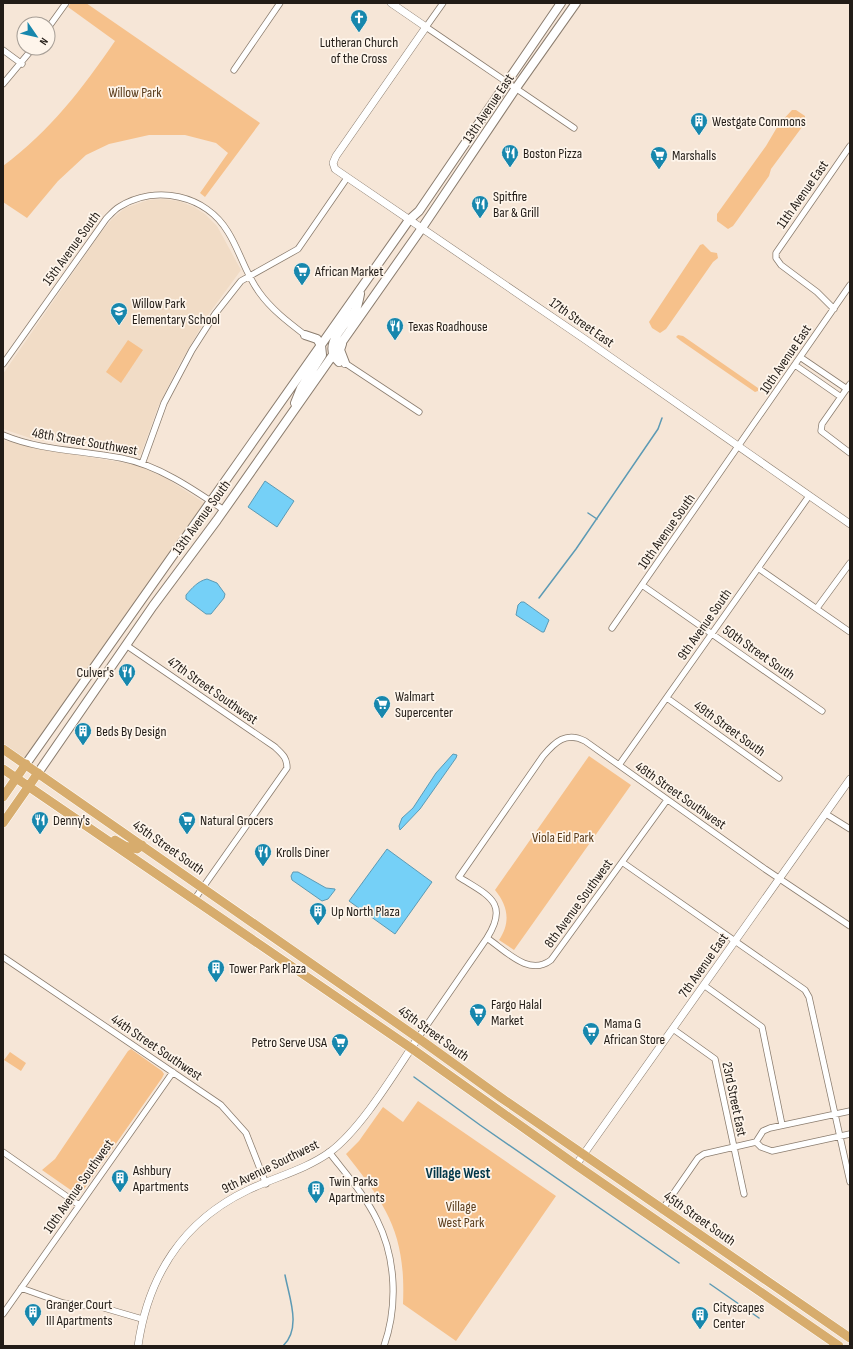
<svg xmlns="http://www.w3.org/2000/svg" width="853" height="1349" viewBox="0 0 853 1349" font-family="'Sofia Sans Condensed',sans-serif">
  <rect width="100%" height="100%" fill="#f6e6d7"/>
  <path fill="#f1dcc6" d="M162,199L179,201L194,207L205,214L217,226L241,270L208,315L178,367L158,407L141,454L136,456L92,446L36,440L3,429V374L99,235L112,219L125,208L148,200Z
    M3,440L41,449L138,465L169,480L206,504L26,761L3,745Z"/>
  <path fill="#f6c18b" d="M71,3H86L260,123L205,197L200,193L228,153L216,143L185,135H149L109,144L86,155L58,181L27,218L3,202V166C51,130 82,89 115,41L68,7Z
    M792,110H796L805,116V123L771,169L769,176L733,226L728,229L717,221V214L766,146L779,124Z
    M703,244L711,252L717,253L718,258L713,262L666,329L660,333L652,328L649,322L700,245Z
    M678,335L683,336L758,388V391L755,392L681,341L676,337Z
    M128,340L143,350L121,383L106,372Z
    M589,756L631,785L514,950L499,940C511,922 508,906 495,890Z
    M131,1049L162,1071L164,1074L162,1078L82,1192L75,1193L42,1170L55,1159L128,1051Z
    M10,1052L26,1063L21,1071L4,1060Z
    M418,1101L556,1196L456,1341L403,1304C406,1234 387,1206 346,1154L359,1141L383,1107L403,1122Z"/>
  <path fill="#75d0f7" stroke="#5c9ab4" d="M265,481L294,501L277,527L248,507Z
    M207,579L217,583L225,594L224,598L211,614H206L186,599V595C192,588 198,581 207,579Z
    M521,602H524L549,620L544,632H542L516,615L518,605Z
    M453,754L457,755L456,758L420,809L400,830L399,826L402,818L413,808L436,773Z
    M387,849L432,882L395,934L349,901Z
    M293,872H298L326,888L335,889V890L328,899L322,901L292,880L291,876Z"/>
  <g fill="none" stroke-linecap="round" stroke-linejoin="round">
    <path stroke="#5c9ab4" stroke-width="1.5" d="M588,513L597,519
      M539,598L576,549L658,429L662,418
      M414,1077L480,1125L679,1263
      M710,1284L759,1318
      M283,1346C302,1328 289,1297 285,1275"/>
    <defs>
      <path id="minor" d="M443,3L426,27L574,128
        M48,28L66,3
        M3,50L22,64
        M234,70L280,3
        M3,84L33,48
        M834,309L817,292L781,265L776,258V253L850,146
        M800,357L847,389
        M345,363L419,412
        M3,364L106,219C110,215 114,210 119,207C156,184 206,195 228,232C240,251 245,273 259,292C271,309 288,322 305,335
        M795,365L841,397
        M850,384L822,424L821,431L850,453
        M3,435C41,451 81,450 121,458C158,465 193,489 224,510
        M142,464L164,403L192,350L215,314L241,281L298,249L347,178
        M758,568L850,632
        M642,585L822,711
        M817,608L850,563
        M612,628L850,285
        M126,645L275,747C282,754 287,757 287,768L194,900
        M667,698L779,778
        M619,765L809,496
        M826,814L850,829
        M622,862L805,990L809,997L850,1182
        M487,938C506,951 529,977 551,960L667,800
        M3,957L221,1105L246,1133L266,1184
        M705,986L762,1027L782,1125
        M673,1029L715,1059L744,1194
        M418,1038L487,938C510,902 487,895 459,877L543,756C555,742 566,731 585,741L765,869L850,926
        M756,1142L763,1131L770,1128L850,1111
        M756,1142L761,1147L772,1151L850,1134
        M3,1152L79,1205
        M329,1152C346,1174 365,1195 377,1220C396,1258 398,1306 384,1346
        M662,1210L698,1158L704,1154L756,1142
        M21,1288L63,1303L77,1306L94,1305L142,1319
        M3,1314L173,1072"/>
      <path id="tertiary" d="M391,3L426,27L336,156L333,163L335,169L583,338L850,524
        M576,1165L850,779
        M138,1346C148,1276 183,1221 248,1190C275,1177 305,1170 330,1152C362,1128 395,1072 418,1038"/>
      <path id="secondary" d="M342,344L340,350L345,363
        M339,362C320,345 347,324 356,309C358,305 359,299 360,294
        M295,403L301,388L322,355L321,345L317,339L305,335
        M26,764L409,220L419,211L561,3
        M38,773L153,606L217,520L422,228L516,88L576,3"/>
      <path id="primary" d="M3,749L418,1038L500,1097L850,1338
        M3,769L411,1048L576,1165L839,1346
        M3,797L26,764
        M3,823L38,773
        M115,840L125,846L137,849L142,845"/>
    </defs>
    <use href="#minor" stroke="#8b7d6f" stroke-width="7"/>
    <use href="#tertiary" stroke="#8b7d6f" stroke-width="8"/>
    <use href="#secondary" stroke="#8b7d6f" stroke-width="10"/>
    <use href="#primary" stroke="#fff" stroke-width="10"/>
    <use href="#minor" stroke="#fff" stroke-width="5.5"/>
    <use href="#tertiary" stroke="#fff" stroke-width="7"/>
    <use href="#secondary" stroke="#fff" stroke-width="8"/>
    <use href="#primary" stroke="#d7ac6d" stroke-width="9"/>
  </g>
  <defs>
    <symbol id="church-pin" viewBox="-11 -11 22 30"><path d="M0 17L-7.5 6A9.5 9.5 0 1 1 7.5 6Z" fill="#1787ad" stroke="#fef5eb"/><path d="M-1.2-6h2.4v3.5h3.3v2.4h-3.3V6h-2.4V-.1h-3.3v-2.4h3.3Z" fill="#fff"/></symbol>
    <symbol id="building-pin" viewBox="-11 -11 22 30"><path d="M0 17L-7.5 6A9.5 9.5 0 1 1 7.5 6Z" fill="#1787ad" stroke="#fef5eb"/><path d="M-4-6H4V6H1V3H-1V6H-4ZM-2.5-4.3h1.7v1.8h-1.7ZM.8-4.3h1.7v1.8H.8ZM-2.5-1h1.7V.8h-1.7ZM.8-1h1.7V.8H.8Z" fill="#fff"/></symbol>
    <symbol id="restaurant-pin" viewBox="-11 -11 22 30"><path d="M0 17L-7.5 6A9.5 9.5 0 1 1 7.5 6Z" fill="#1787ad" stroke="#fef5eb"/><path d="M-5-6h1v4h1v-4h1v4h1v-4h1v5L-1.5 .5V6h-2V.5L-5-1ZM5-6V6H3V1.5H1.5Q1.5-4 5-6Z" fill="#fff"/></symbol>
    <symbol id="supermarket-pin" viewBox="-11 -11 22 30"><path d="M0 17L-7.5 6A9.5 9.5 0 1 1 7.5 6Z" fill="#1787ad" stroke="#fef5eb"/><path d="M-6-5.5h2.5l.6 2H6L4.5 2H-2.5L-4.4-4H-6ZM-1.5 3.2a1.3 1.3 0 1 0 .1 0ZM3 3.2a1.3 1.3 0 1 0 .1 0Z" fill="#fff"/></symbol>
    <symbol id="school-pin" viewBox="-11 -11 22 30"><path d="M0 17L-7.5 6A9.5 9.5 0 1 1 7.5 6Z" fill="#1787ad" stroke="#fef5eb"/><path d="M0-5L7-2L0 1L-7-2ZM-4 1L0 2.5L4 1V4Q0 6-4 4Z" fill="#fff"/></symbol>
  </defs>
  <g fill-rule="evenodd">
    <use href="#church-pin" x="349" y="8" width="20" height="27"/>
    <use href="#building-pin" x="689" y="111" width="20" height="27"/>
    <use href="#restaurant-pin" x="500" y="143" width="20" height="27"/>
    <use href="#supermarket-pin" x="649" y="145" width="20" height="27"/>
    <use href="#restaurant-pin" x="470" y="194" width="20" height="27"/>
    <use href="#supermarket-pin" x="292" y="261" width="20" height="27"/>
    <use href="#school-pin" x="109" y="301" width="20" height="27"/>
    <use href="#restaurant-pin" x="385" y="316" width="20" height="27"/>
    <use href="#restaurant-pin" x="117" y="662" width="20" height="27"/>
    <use href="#supermarket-pin" x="372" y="694" width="20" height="27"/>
    <use href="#building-pin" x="73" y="721" width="20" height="27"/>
    <use href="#restaurant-pin" x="30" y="810" width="20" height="27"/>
    <use href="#supermarket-pin" x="177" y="810" width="20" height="27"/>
    <use href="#restaurant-pin" x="253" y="842" width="20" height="27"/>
    <use href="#building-pin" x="308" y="901" width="20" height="27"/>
    <use href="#building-pin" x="206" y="958" width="20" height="27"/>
    <use href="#supermarket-pin" x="468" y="1002" width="20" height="27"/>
    <use href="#supermarket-pin" x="581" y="1021" width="20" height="27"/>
    <use href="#supermarket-pin" x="330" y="1032" width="20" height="27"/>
    <use href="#building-pin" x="110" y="1168" width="20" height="27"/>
    <use href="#building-pin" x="306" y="1179" width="20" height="27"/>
    <use href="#building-pin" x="23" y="1302" width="20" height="27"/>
    <use href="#building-pin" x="690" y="1305" width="20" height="27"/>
  </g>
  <g text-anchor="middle" stroke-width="3.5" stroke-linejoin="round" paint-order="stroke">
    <g font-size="14" fill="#221c17" stroke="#fef5eb" text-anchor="start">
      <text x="359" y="47" text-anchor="middle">Lutheran Church<tspan x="359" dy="16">of the Cross</tspan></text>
      <text x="712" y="126">Westgate Commons</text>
      <text x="523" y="158">Boston Pizza</text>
      <text x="672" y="160">Marshalls</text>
      <text x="493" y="201">Spitfire<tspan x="493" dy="16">Bar &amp; Grill</tspan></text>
      <text x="315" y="276">African Market</text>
      <text x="132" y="308">Willow Park<tspan x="132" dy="16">Elementary School</tspan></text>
      <text x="408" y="331">Texas Roadhouse</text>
      <text x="114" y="677" text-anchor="end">Culver's</text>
      <text x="395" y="701">Walmart<tspan x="395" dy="16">Supercenter</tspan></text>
      <text x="96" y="736">Beds By Design</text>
      <text x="53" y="825">Denny's</text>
      <text x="200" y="825">Natural Grocers</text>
      <text x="276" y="857">Krolls Diner</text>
      <text x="331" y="916">Up North Plaza</text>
      <text x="229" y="973">Tower Park Plaza</text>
      <text x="491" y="1009">Fargo Halal<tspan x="491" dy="16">Market</tspan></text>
      <text x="604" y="1028">Mama G<tspan x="604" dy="16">African Store</tspan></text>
      <text x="327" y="1047" text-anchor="end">Petro Serve USA</text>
      <text x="133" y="1175">Ashbury<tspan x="133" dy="16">Apartments</tspan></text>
      <text x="329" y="1186">Twin Parks<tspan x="329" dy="16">Apartments</tspan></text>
      <text x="46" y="1309">Granger Court<tspan x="46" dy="16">III Apartments</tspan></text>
      <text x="713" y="1312">Cityscapes<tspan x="713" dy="16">Center</tspan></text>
    </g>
    <g font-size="14" fill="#5a3c1b" stroke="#fef5eb">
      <text x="135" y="97">Willow Park</text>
      <text x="563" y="842">Viola Eid Park</text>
      <text x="461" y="1211">Village<tspan x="461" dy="16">West Park</tspan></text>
    </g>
    <g font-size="14" fill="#221c17" stroke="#fef5eb">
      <text transform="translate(488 108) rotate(-56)" y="5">13th Avenue East</text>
      <text transform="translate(802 194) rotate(-55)" y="5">11th Avenue East</text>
      <text transform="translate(71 248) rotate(-54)" y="5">15th Avenue South</text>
      <text transform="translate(582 322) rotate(35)" y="5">17th Street East</text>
      <text transform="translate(785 359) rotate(-56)" y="5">10th Avenue East</text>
      <text transform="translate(85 441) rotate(10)" y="5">48th Street Southwest</text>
      <text transform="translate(201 517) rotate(-54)" y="5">13th Avenue South</text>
      <text transform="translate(666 531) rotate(-55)" y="5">10th Avenue South</text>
      <text transform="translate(704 624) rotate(-55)" y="5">9th Avenue South</text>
      <text transform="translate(759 652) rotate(35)" y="5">50th Street South</text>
      <text transform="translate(213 690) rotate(35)" y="5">47th Street Southwest</text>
      <text transform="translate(730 728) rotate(36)" y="5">49th Street South</text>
      <text transform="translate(681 795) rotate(35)" y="5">48th Street Southwest</text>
      <text transform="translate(169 847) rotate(35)" y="5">45th Street South</text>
      <text transform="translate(578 903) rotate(-54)" y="5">8th Avenue Southwest</text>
      <text transform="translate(703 965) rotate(-55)" y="5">7th Avenue East</text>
      <text transform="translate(434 1033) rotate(36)" y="5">45th Street South</text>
      <text transform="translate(157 1047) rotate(34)" y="5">44th Street Southwest</text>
      <text transform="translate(735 1099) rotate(78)" y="5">23rd Street East</text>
      <text transform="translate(270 1166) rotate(-26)" y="5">9th Avenue Southwest</text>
      <text transform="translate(78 1186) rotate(-55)" y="5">10th Avenue Southwest</text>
      <text transform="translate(700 1218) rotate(35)" y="5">45th Street South</text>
    </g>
    <g font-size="15" font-weight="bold" fill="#023749" stroke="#fef5eb">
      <text x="458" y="1178">Village West</text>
    </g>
  </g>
  <rect width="853" height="1349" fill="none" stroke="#221c17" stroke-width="8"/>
  <g transform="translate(36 36) rotate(124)"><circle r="19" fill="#fef5eb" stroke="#a69e96"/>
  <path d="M0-3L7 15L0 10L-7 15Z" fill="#1787ad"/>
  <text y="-6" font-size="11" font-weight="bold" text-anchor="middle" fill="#221c17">N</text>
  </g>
</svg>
